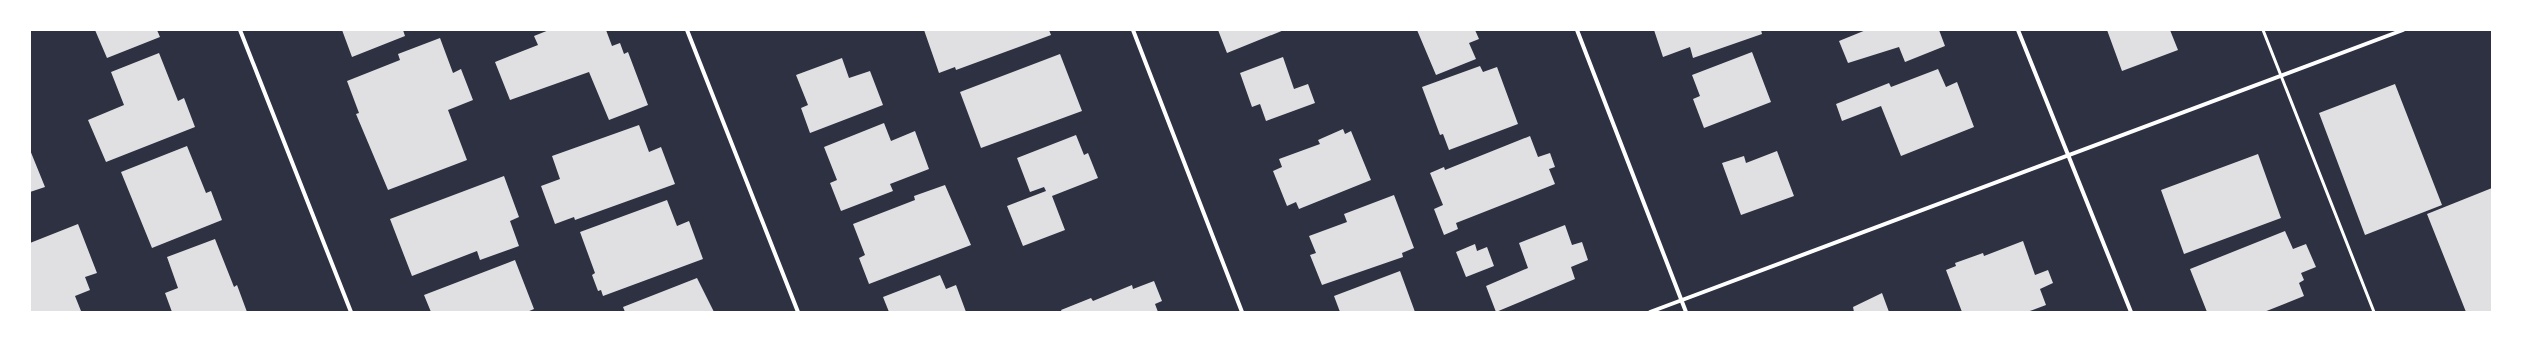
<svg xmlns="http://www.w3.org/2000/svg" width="2522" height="342" viewBox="0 0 2522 342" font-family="'DM Sans',sans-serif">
  <rect width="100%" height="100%" fill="#2d3142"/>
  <path fill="#e0e0e3" d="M95,30H157L160,37L107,58Z
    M342,30H403L405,36L352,57Z
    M549,30H606L612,46L620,43L624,54L628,52L648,105L609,120L589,72L510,100L495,62L538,45L534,36Z
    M924,30H1049L1051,35L956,70L955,67L939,73Z
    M1218,30H1284L1227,53Z
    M1417,30H1475L1479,39L1469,43L1476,59L1436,75Z
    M1654,30H1761L1762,34L1693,58L1690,47L1663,57Z
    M1866,30H1939L1945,46L1905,62L1899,47L1848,63L1839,41Z
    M2107,30H2170L2178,50L2122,71Z
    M440,38L453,73L461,69L473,100L448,110L467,160L388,190L356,114L359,113L347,81L400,60L398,54Z
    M1752,52L1771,102L1704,128L1693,99L1700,96L1692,75Z
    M159,53L178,101L184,98L195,127L106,162L88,120L124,105L111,72Z
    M1060,54L1082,111L981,148L960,92Z
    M1283,57L1294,89L1308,84L1315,103L1266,121L1260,104L1252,107L1240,73Z
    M842,58L849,78L870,71L883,105L810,133L801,108L808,105L796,75Z
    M1480,66L1483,72L1497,67L1518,124L1449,150L1443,134L1440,135L1422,87Z
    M1938,69L1946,87L1957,82L1974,127L1901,156L1881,106L1842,121L1836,104L1889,83L1891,87Z
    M2395,84L2442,205L2365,235L2319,113Z
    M884,123L891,141L915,131L929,169L890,184L893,191L841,211L830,183L837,180L824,147Z
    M639,125L649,152L661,147L675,184L575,220L574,217L555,224L541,186L560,179L552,156Z
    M1343,129L1345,134L1351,131L1371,180L1299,209L1296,202L1287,206L1273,171L1282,167L1279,159L1320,144L1318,140Z
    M1076,135L1084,155L1088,153L1098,178L1052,196L1065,230L1023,246L1007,206L1046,191L1044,187L1030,192L1017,158Z
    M1530,136L1538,157L1550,153L1555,167L1549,169L1555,184L1456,223L1458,229L1444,235L1434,209L1443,205L1430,173L1444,167L1445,170Z
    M187,146L206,193L211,191L222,220L152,248L121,172Z
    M30,150L45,187L30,192Z
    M1777,151L1794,196L1741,215L1722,163L1744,156L1746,163Z
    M2258,154L2281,218L2184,254L2161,190Z
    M504,176L519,217L510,221L519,246L480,260L477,251L412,276L390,219Z
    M945,185L971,245L869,284L859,258L865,255L853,224L915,200L914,196Z
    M2492,188V312H2466L2427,214Z
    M1394,195L1414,248L1402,253L1403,257L1322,285L1310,255L1316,253L1309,236L1347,222L1344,214Z
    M667,200L677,226L689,221L703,259L603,296L601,290L598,291L592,275L595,273L580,232Z
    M78,224L97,273L85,277L90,290L75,296L81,311L30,312V243Z
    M1565,225L1572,245L1582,242L1588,260L1571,267L1575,279L1496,312L1486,286L1528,268L1519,243Z
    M2285,231L2293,249L2306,244L2316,267L2301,273L2304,280L2299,283L2304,296L2264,312H2207L2190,269Z
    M215,239L234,287L237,285L247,312H172L165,293L178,288L167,257Z
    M2023,241L2035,275L2048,270L2053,283L2040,289L2046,305L2027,312H1962L1946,270L1956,266L1955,263L1983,253L1984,256Z
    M1475,244L1477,251L1487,247L1494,266L1466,277L1456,252Z
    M515,260L534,309L527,312H431L424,295Z
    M1400,271L1415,312H1340L1334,296Z
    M940,275L946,289L956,285L966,312H889L883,297Z
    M697,278L714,312H625L623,307Z
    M1154,281L1162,301L1155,304L1158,312H1062L1061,310L1091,298L1093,301L1132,285L1133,289Z
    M1882,293L1889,312H1854L1853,307Z"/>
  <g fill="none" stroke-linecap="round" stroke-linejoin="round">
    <path stroke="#fff" stroke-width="3" d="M2263,30L2374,312"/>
    <path stroke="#fff" stroke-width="4" d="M240,30L351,312
      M687,30L798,312
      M1133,30L1242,312
      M1577,30L1686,312
      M2018,30L2131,312
      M1650,312L2403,30"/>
  </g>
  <rect width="2522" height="342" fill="none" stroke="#ffffff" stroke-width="62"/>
</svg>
